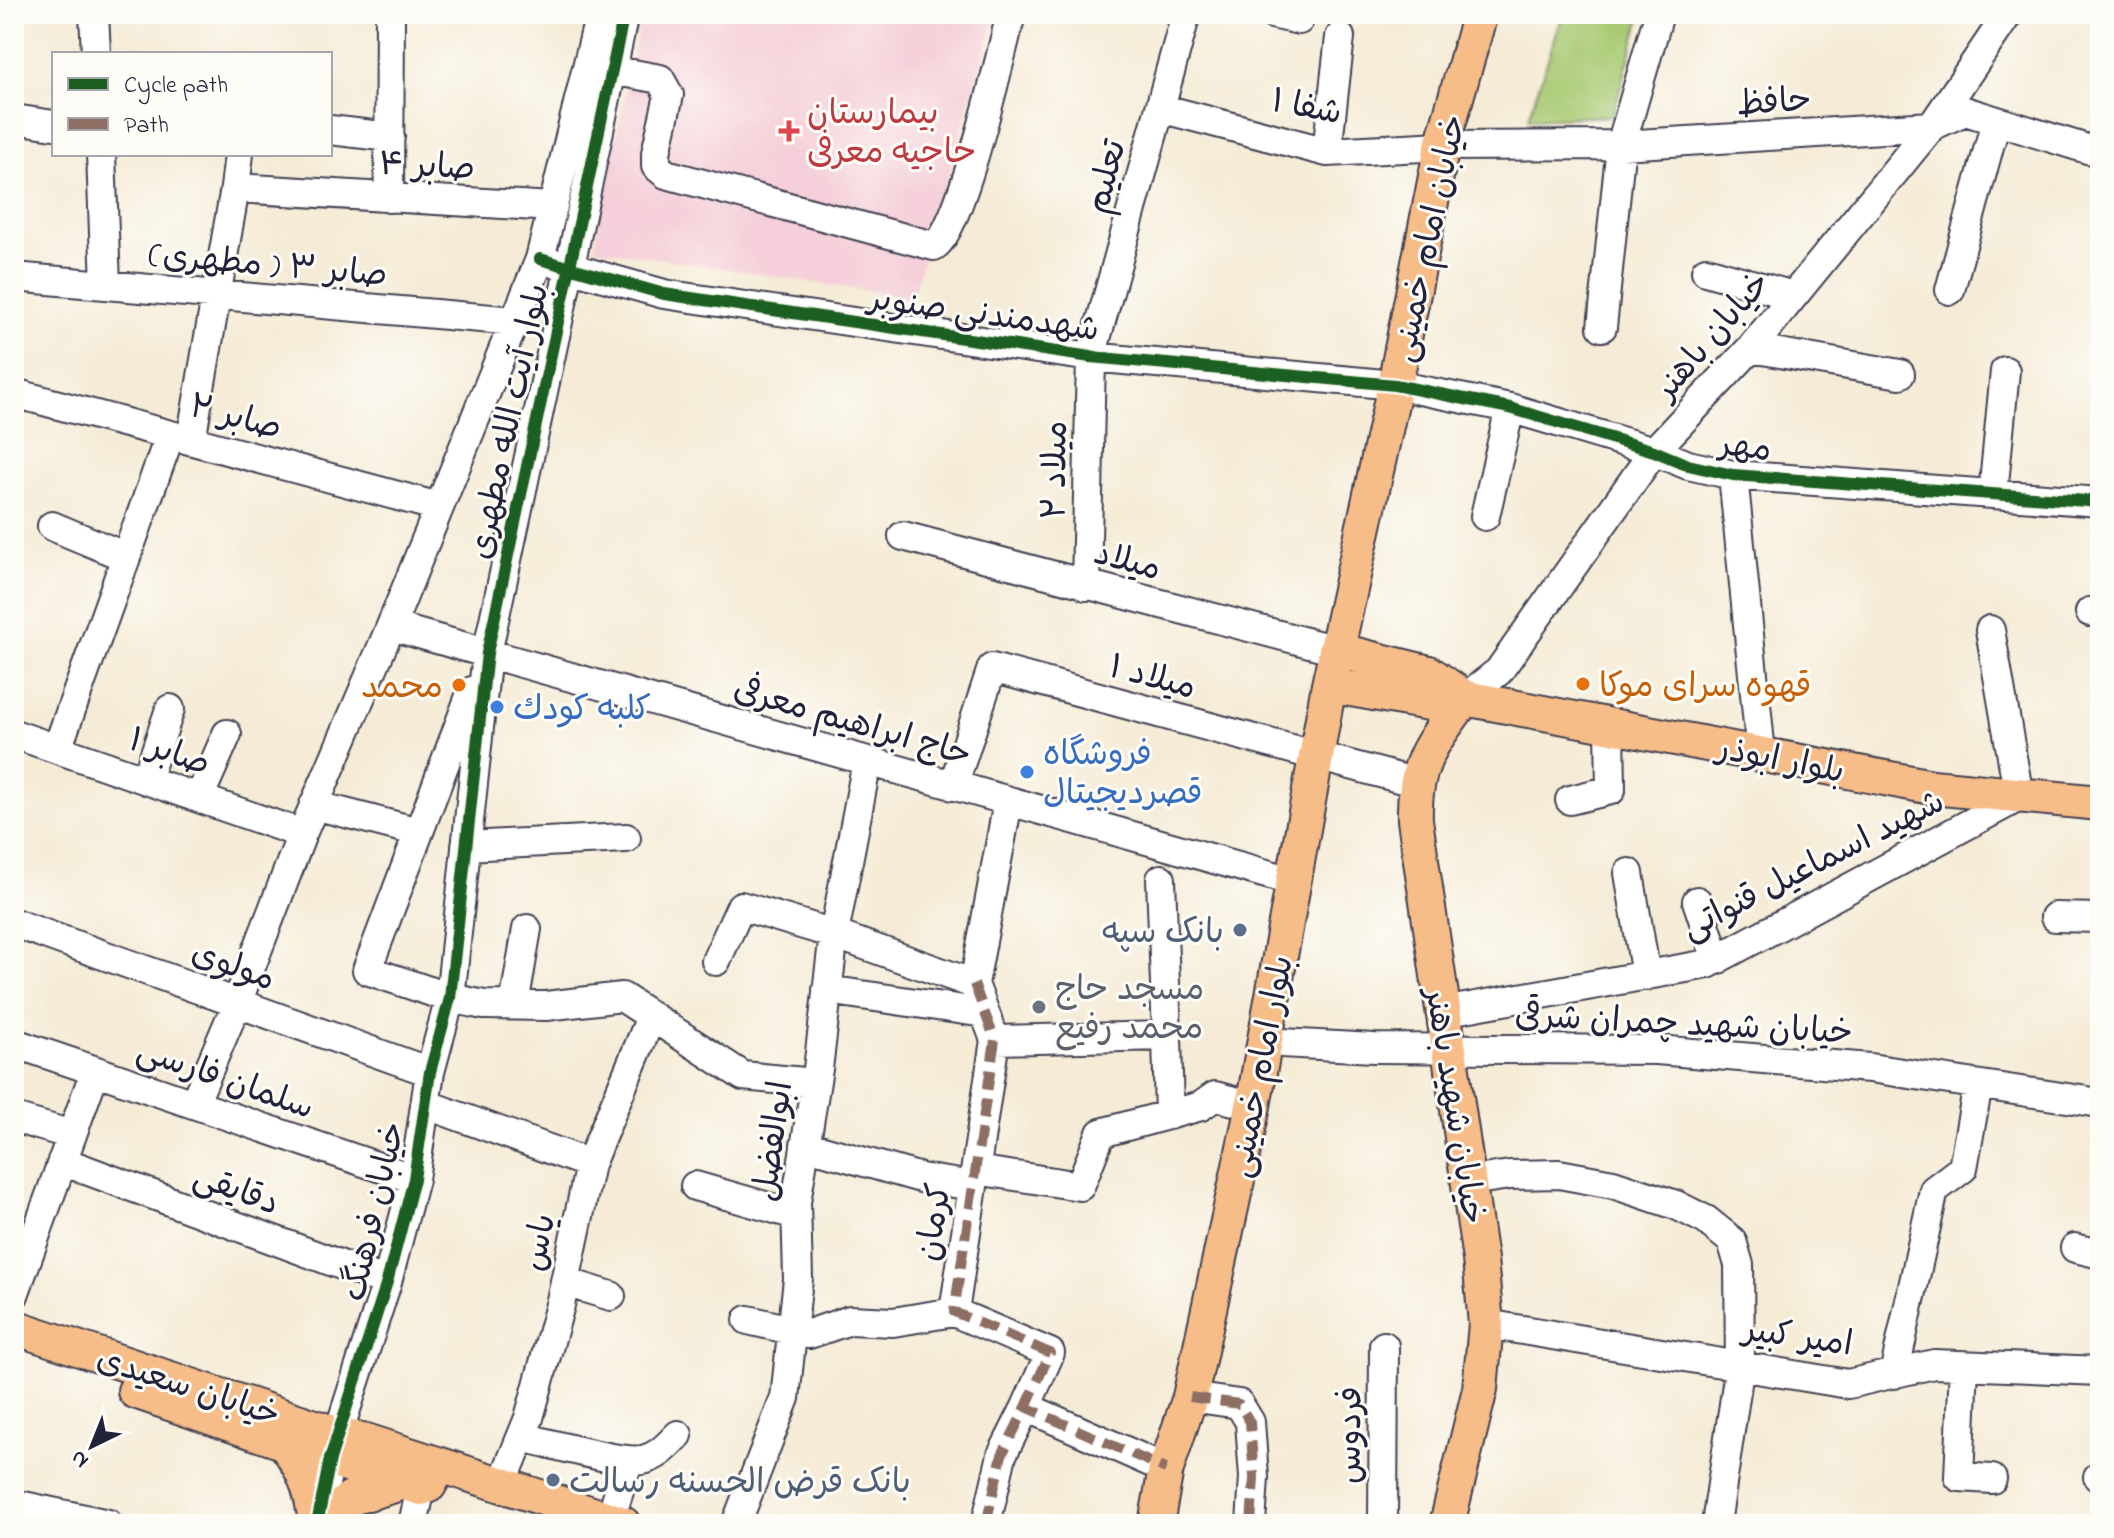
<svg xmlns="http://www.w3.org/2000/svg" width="2114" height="1538" viewBox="0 0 2114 1538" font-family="'Indie Flower','Playpen Sans Arabic',sans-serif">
  <rect width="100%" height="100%" fill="#fdfcf7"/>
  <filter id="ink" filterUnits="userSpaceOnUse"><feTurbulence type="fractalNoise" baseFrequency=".0125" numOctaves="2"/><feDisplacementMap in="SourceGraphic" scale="16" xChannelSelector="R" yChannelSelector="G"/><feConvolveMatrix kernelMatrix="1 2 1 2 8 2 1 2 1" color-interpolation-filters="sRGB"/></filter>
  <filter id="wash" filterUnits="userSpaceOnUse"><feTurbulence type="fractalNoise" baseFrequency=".006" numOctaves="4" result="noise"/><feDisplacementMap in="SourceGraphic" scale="32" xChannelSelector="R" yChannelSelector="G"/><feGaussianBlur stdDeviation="1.8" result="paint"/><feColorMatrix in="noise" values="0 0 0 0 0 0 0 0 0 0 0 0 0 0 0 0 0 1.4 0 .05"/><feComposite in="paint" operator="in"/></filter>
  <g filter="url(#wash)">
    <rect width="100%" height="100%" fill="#f5ebd6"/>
    <path fill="#f5cfd9" d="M641,14H996L912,298L594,248Z"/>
    <path fill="#a9ca73" stroke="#667657" stroke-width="2" d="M1563,14H1642L1612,116L1528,119Z"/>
  </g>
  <g filter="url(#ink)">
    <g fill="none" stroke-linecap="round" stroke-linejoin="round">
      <defs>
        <path id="minor" d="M94,14L96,54
          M1272,14L1299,20L1301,14
          M611,70L660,79L669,95L656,153V166L666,174L934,246C960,234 1002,50 1011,14
          M1160,108L1327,152L1442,146L1621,145L1932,126L1965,111L2100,153
          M14,119L54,125
          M330,130L390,137
          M1327,152L1340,37
          M101,154L106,285
          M239,154L235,188L553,207
          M389,198L390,14
          M540,259L664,294L1091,357L1395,385L1510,408L1654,451L1688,465L1733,475L2100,502
          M1706,271L1793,296
          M14,277L515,321
          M1950,290L1996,121
          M1602,327L1621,145L1659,14
          M1751,348L1900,374
          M14,393L439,507
          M191,440L235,188
          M1733,475L1761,754
          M1993,494L2005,371
          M1485,516L1510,408
          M52,526L126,557
          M903,536L1336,650
          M1086,586L1091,357L1186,14
          M2090,612L2100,611
          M391,626L1295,882
          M472,691L367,970L450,998L484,1005L546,1006L622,997L743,1076L815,1083
          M1465,698L1499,671L1654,451L1751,348L1932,126L2008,14
          M14,734L302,834
          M57,749L170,435
          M146,780L170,709
          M953,786L992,668L1417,783
          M199,798L227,734
          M1570,800L1611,790L1610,726
          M314,805L419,832
          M466,846L626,838
          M1629,873L1646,976
          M1161,879L1167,1036
          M1697,901L1717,960
          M2055,917L2100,918
          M14,923L430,1072
          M716,961L741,906L834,934L974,984
          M974,984L995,1040L954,1312L1050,1353L1026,1407
          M974,984L1008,802
          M827,990L985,1013
          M514,1005L527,929
          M1443,1012L1708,964L2019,797L1990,630
          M995,1040L1167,1036L1169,1115
          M1263,1042L1374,1048L1657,1050L1870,1068L2100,1103
          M14,1043L414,1179
          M194,1104L237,1003L302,834L391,626L540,259L600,14
          M425,1104L590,1164
          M14,1118L72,1135
          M805,1145L921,1178L973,1186
          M62,1161L387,1282
          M976,1170L1080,1186L1101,1133L1201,1106L1215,1096L1253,1106
          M1469,1181L1510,1175L1559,1174L1613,1184L1676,1205L1706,1220L1732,1241L1739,1265L1740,1364L1716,1524
          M695,1186L796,1215
          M2075,1248L2100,1254
          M565,1282L611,1296
          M14,1295L95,1071
          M748,1320L809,1334L850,1320L893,1322L954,1312
          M1486,1324L1848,1384L1934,1364L2100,1371
          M1964,1366L1959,1477L1992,1479
          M1894,1374L1934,1190L1963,1168L1978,1085
          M1190,1397L1239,1404L1250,1422L1254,1477L1251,1524
          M522,1437C549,1443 620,1464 643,1460C659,1456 667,1446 678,1435
          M2098,1477H2100
          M502,1484L529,1418L560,1305L590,1164L651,1017
          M14,1504L108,1524
          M318,1519L330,1459L387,1282L414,1179L430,1072L450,998L487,653L624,14
          M610,1520L628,1462
          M413,1524L421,1488
          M736,1524L785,1398L798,1279L796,1202L818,1069L834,934L867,762
          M986,1524L1002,1455L1026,1407L1166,1469
          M1383,1524L1384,1346"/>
        <path id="major" d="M1336,650L1429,673L1465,698
          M1329,685L1429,703L1465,698L1932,787L2100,803
          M14,1327L339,1435L366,1441
          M135,1391L355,1467
          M286,1445C306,1473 312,1490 316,1524
          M430,1463L434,1476L429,1485L421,1488L355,1467L351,1458L356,1446L366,1441L623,1524
          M320,1524L351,1498L401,1483
          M1156,1524L1166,1469L1190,1397L1253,1106L1329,685L1395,385L1442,146L1480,14
          M1447,1524L1480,1389L1486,1324L1480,1259L1415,820C1413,762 1433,742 1465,698"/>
      </defs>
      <use href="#minor" stroke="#424052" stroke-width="32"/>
      <use href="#major" stroke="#424052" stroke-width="38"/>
      <use href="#minor" stroke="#fff" stroke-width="28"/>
      <use href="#major" stroke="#f7bd88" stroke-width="34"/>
      <path stroke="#8d6e63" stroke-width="10" stroke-dasharray="20 10" stroke-linecap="butt" d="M974,984L995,1040L954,1312L1050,1353L1026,1407
        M1190,1397L1239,1404L1250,1422L1254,1477L1251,1524
        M986,1524L1002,1455L1026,1407L1166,1469"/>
      <defs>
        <path id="cycleway" d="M540,259L664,294L1091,357L1395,385L1510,408L1654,451L1688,465L1733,475L2100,502
          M317,1524L330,1459L387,1282L414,1179L430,1072L450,998L487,653L624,14"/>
      </defs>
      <use href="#cycleway" stroke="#fdfcf7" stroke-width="17"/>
      <use href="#cycleway" stroke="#1b5e20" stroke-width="12"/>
    </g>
  </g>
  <path fill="#e0444e" stroke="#fdfcf7" stroke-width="3" d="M785 119h8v8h8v8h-8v8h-8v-8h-8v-8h8z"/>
  <g fill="#e8710a" stroke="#fdfcf7" stroke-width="3">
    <circle cx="1583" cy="684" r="8"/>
    <circle cx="459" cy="685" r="8"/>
  </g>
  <g fill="#3f7fe0" stroke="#fdfcf7" stroke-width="3">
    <circle cx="497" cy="707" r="8"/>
    <circle cx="1027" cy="772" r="8"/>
  </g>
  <g fill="#5c6f8a" stroke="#fdfcf7" stroke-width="3">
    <circle cx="1240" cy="930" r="8"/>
    <circle cx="553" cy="1480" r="8"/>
  </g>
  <circle fill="#6b7280" stroke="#fdfcf7" stroke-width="3" cx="1039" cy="1007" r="8"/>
  <g text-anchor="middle" stroke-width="6" stroke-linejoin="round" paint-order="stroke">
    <g font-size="34" fill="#22223b" stroke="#fdfcf7">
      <text transform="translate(1774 100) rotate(-4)" y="12">حافظ</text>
      <text transform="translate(1307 105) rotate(11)" y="12">شفا ۱</text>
      <text transform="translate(427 164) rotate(3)" y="12">صابر ۴</text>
      <text transform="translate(1104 176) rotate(-75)" y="12">تعلیم</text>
      <text transform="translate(1427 238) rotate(-78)" y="12">خیابان امام خمینی</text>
      <text transform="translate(268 263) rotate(5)" y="12">صابر ۳ ( مطهری)</text>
      <text transform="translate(984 312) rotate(8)" y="12">شهدمندنی صنوبر</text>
      <text transform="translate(1711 334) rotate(-49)" y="12">خیابان باهنر</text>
      <text transform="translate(236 415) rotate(15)" y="12">صابر ۲</text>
      <text transform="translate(507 421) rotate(-78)" y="12">بلوار آیت الله مطهری</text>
      <text transform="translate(1746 445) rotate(7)" y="12">مهر</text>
      <text transform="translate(1053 470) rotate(-89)" y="12">میلاد ۲</text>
      <text transform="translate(1128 559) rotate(15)" y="12">میلاد</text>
      <text transform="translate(1153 675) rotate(15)" y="12">میلاد ۱</text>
      <text transform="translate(853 720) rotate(16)" y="12">حاج ابراهیم معرفی</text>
      <text transform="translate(170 750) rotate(19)" y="12">صابر ۱</text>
      <text transform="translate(1781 758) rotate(11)" y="12">بلوار ابوذر</text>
      <text transform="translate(1812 863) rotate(-27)" y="12">شهید اسماعیل قنواتی</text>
      <text transform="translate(234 964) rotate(20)" y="12">مولوی</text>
      <text transform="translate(1684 1022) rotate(3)" y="12">خیابان شهید چمران شرقی</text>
      <text transform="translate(1259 1066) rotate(-79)" y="12">بلوار امام خمینی</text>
      <text transform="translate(226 1077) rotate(19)" y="12">سلمان فارسی</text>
      <text transform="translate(1457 1106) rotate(81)" y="12">خیابان شهید باهنر</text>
      <text transform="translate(771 1141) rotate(-82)" y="12">ابوالفضل</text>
      <text transform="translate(237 1188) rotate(20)" y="12">دقایقی</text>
      <text transform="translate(372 1211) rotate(-77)" y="12">خیابان فرهنگ</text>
      <text transform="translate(932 1222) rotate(-81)" y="12">کرمان</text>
      <text transform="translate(537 1242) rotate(-78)" y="12">یاس</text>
      <text transform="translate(1798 1335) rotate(8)" y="12">امیر کبیر</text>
      <text transform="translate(189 1385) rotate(18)" y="12">خیابان سعیدی</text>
      <text transform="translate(1348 1435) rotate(-89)" y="12">فردوس</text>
    </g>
    <g font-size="34" fill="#be3a42" stroke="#fdfcf7" text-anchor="start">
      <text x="807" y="123">بیمارستان<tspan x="807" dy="39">حاجیه معرفی</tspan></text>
    </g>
    <g font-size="34" fill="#c56008" stroke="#fdfcf7" text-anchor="start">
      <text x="1599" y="696">قهوه سرای موکا</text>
      <text x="443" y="697" text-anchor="end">محمد</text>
    </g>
    <g font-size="34" fill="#366cbe" stroke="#fdfcf7" text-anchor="start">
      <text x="513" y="719">كلبه كودك</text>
      <text x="1043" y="764">فروشگاه<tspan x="1043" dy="39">قصردیجیتال</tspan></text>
    </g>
    <g font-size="34" fill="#4e5e75" stroke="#fdfcf7" text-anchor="end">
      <text x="1224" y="942">بانک سپه</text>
      <text x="569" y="1492" text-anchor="start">بانک قرض الحسنه رسالت</text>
    </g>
    <g font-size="34" fill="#5b616d" stroke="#fdfcf7" text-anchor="start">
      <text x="1055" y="999">مسجد حاج<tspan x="1055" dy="39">محمد رفیع</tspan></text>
    </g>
  </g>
  <rect width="2114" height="1538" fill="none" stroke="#fdfcf7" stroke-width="48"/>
  <rect x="52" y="52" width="280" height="104" fill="#fdfcf7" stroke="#a5a5ac" stroke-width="2"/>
  <rect x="68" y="78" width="40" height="12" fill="#1b5e20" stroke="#a5a5ac" stroke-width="2"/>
  <text x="124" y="92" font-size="24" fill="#22223b">Cycle path</text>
  <rect x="68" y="118" width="40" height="12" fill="#8d6e63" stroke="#a5a5ac" stroke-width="2"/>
  <text x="124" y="132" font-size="24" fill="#22223b">Path</text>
  <g transform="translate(92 1446) rotate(223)" stroke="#fdfcf7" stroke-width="6" paint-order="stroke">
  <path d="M0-6L14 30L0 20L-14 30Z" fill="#22223b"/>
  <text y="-12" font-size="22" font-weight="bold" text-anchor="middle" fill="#22223b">N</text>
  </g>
</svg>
